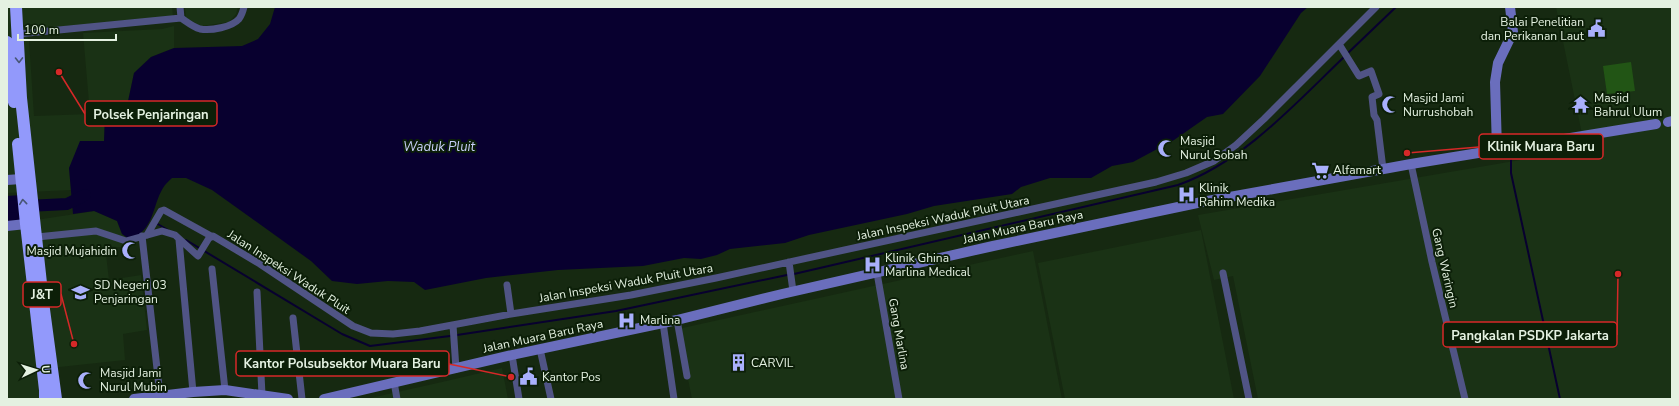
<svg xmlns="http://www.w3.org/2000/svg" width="1679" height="406" viewBox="0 0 1679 406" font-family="'Nunito Sans',sans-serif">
  <rect width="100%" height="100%" fill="#162911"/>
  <path fill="#1a3215" d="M7,7H172L173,16L22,30L29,40L34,116L90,114L83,33L162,29L174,26V48L151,57L134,73L127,106L118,112L105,114L104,141L69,168L71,190L7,193Z
    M185,7H238L236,14L229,22L201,26L186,18Z
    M1556,7H1672V399H1258L1233,276L1214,280L1198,215L1585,149Z
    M95,211L117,221L122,234L129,239L130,248L105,246L109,280L141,275L147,330L123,334L125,360L41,369L44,399H7V223L29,221Z
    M1201,230L1234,399H1065L1038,263Z
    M1033,251L1062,399H692L678,329Z
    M502,368L508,399H366L442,382Z"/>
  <path fill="#225515" d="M1631,62L1635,91L1607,94L1603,66Z"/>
  <path fill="#08002f" d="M275,7H1308L1301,13L1260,76L1223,114L1207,117L1174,140L1133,162L1112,166L1091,178H1050L1021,187L1012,194L934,206L907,214L809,235L785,243L730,249L717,255L701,259L684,258L643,266L558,270L486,278L425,290L414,282L388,281L357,284L332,281L311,261L212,190L186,178H172C169,181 165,184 163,188C152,206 154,232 129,239L122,234L117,221L94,211L73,214L69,168L80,141H104L105,114L118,112L127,106L134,73L151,57L174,48L242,46L258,39L270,24Z
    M21,195L24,221L7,222V196Z"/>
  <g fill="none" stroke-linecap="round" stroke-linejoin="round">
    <path stroke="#08002f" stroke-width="2" d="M1349,52L1396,7
      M1511,159V173L1560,399
      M156,223L168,230
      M186,240L342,334L370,346L450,336
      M794,274L1178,185C1243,162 1295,104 1344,57
      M457,335L616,311L787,275"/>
    <path stroke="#08002f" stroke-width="12" d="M7,207L67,204L85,195"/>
    <path stroke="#505485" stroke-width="7" d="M180,7L181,18
      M18,34L181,18C187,22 193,27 200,29C211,31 232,27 239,19C242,15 243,11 244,7
      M1339,44L1359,76L1371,71L1379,94L1372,97L1374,115L1377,120L1383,169
      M1411,164L1432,262L1465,399
      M147,235L161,211L164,210L211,236
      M142,236L160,395
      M37,237L96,231L126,241L162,231L175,235L198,256L209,238L213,236L260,264L353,326L371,333L393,334L420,331L511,314L631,295L716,278L1156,182L1186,173L1214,161L1236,145L1264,119L1376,7
      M179,240L193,392
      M789,262L793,291
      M212,269L225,390
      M877,273L899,399
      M1223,273L1249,399
      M507,285L511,314
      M257,292L262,395
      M293,318L302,399
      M677,320L687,376
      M663,323L674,399
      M453,325L456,369
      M540,349L551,399
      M512,355L519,399
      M394,382L397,399"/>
    <path stroke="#6a6ebd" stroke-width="10" d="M1668,122L1672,121
      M1497,149L1495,82L1498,63L1513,32L1510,7
      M7,180L21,179
      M7,226L26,224
      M134,399L193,392L225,390L288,399
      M324,399L512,355L677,320L782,294L993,246L1202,202L1411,164L1656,124"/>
    <path stroke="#9299fb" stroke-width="12" d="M16,7L21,98L43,302L56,399
      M7,42L14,102
      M18,144L26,224L45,390V399"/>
  </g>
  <defs><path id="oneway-chevron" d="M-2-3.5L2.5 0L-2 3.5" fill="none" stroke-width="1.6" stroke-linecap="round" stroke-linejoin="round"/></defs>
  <g stroke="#485675">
    <use href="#oneway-chevron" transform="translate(19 60) rotate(89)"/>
    <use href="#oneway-chevron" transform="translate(23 202) rotate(-96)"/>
  </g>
  <defs>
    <symbol id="civic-bare" viewBox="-9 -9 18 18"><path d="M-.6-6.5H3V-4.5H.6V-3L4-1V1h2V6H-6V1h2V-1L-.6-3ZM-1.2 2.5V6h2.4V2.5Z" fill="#a9b0fc" stroke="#0c1f08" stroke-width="2.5" paint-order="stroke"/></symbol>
    <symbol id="mosque-bare" viewBox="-9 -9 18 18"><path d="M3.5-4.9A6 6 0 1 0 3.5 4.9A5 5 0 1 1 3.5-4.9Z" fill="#a9b0fc" stroke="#0c1f08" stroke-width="2.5" paint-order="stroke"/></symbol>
    <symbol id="temple-bare" viewBox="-9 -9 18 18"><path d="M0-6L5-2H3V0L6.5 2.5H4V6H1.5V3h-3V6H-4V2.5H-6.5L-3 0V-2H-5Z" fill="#a9b0fc" stroke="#0c1f08" stroke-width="2.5" paint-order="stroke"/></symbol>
    <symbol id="supermarket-bare" viewBox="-9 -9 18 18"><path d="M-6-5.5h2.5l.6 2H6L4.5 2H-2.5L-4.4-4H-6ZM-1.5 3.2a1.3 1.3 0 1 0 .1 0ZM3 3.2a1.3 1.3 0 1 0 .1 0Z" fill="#a9b0fc" stroke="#0c1f08" stroke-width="2.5" paint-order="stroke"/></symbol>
    <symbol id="hospital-bare" viewBox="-9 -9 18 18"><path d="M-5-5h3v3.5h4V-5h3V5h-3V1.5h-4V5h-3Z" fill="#a9b0fc" stroke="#0c1f08" stroke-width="2.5" paint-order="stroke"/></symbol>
    <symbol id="school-bare" viewBox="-9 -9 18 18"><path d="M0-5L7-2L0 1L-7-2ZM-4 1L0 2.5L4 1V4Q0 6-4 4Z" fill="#a9b0fc" stroke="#0c1f08" stroke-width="2.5" paint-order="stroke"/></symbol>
    <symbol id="building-bare" viewBox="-9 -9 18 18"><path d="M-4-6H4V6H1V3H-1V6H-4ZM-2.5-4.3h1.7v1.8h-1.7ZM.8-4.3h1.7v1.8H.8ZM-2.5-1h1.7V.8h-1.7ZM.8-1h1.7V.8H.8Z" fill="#a9b0fc" stroke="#0c1f08" stroke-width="2.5" paint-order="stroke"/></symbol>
  </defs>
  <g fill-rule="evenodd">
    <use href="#civic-bare" x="1584" y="16" width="25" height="25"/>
    <use href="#mosque-bare" x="1378" y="92" width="25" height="25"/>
    <use href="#temple-bare" x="1568" y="92" width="25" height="25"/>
    <use href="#mosque-bare" x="1154" y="136" width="25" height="25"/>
    <use href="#supermarket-bare" x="1308" y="158" width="25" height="25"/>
    <use href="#hospital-bare" x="1174" y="182" width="25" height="25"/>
    <use href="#mosque-bare" x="118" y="238" width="25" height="25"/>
    <use href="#hospital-bare" x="860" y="252" width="25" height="25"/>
    <use href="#school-bare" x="68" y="280" width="25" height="25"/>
    <use href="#hospital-bare" x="614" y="308" width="25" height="25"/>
    <use href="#building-bare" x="726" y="350" width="25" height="25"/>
    <use href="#civic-bare" x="516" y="364" width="25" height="25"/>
    <use href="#mosque-bare" x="74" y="368" width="25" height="25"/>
  </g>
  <g text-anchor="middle" stroke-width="4" stroke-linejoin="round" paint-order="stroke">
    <g font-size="12" fill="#e4f1e1" stroke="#0c1f08" text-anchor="start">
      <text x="1584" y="26" text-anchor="end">Balai Penelitian<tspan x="1584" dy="14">dan Perikanan Laut</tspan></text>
      <text x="1403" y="102">Masjid Jami<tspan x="1403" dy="14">Nurrushobah</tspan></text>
      <text x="1594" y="102">Masjid<tspan x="1594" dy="14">Bahrul Ulum</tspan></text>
      <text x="1180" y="145">Masjid<tspan x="1180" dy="14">Nurul Sobah</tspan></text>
      <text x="1333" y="174">Alfamart</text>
      <text x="1199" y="192">Klinik<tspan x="1199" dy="14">Rahim Medika</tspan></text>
      <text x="117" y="255" text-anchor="end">Masjid Mujahidin</text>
      <text x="885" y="262">Klinik Ghina<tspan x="885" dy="14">Marlina Medical</tspan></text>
      <text x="94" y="289">SD Negeri 03<tspan x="94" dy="14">Penjaringan</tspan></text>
      <text x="640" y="324">Marlina</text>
      <text x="751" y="367">CARVIL</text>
      <text x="100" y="377">Masjid Jami<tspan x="100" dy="14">Nurul Mubin</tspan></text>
      <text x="542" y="381">Kantor Pos</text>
    </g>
    <g font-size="12" fill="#e4f1e1" stroke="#0c1f08">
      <text transform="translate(943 218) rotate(-12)" y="4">Jalan Inspeksi Waduk Pluit Utara</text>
      <text transform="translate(1023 227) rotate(-12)" y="4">Jalan Muara Baru Raya</text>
      <text transform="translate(1445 268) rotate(77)" y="4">Gang Waringin</text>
      <text transform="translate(289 272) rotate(33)" y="4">Jalan Inspeksi Waduk Pluit</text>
      <text transform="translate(626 283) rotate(-10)" y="4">Jalan Inspeksi Waduk Pluit Utara</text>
      <text transform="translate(899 334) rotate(80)" y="4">Gang Marlina</text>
      <text transform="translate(543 336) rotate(-12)" y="4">Jalan Muara Baru Raya</text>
    </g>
    <g font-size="13" font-style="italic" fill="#c8cef8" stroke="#0c1f08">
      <text x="439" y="151">Waduk Pluit</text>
    </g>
  </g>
  <path fill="none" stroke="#d62828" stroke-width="1.5" d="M59 72L85 114M1407 153L1479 147M74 344L61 294M1618 274L1617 335M511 377L449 364"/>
  <g fill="#d62828" stroke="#0c1f08" stroke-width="1.5">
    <circle cx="59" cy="72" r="4"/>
    <circle cx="1407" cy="153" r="4"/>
    <circle cx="74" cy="344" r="4"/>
    <circle cx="1618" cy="274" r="4"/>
    <circle cx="511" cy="377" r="4"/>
  </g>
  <g fill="#0c1f08" stroke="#d62828" stroke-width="1.5">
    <rect x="85" y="101" width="132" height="25" rx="4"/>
    <rect x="1479" y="134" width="124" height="25" rx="4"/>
    <rect x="23" y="282" width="38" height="25" rx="4"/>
    <rect x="1443" y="322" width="174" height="25" rx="4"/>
    <rect x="236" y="351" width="213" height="25" rx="4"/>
  </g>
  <g font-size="13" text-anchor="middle" font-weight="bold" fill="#e4f1e1">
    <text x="151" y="119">Polsek Penjaringan</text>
    <text x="1541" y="151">Klinik Muara Baru</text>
    <text x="42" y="299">J&amp;T</text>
    <text x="1530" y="340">Pangkalan PSDKP Jakarta</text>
    <text x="342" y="368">Kantor Polsubsektor Muara Baru</text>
  </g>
  <rect width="1679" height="406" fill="none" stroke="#e4f1e1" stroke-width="16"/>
  <g transform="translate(36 370) rotate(86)" stroke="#0c1f08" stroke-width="3" paint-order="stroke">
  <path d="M0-3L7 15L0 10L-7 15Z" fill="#e4f1e1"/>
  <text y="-6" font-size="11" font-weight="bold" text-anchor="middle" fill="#e4f1e1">U</text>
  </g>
  <path d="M18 34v6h98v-6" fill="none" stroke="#e4f1e1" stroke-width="2"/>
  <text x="24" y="34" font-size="12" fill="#e4f1e1" stroke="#0c1f08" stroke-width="3" paint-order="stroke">100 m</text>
</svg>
